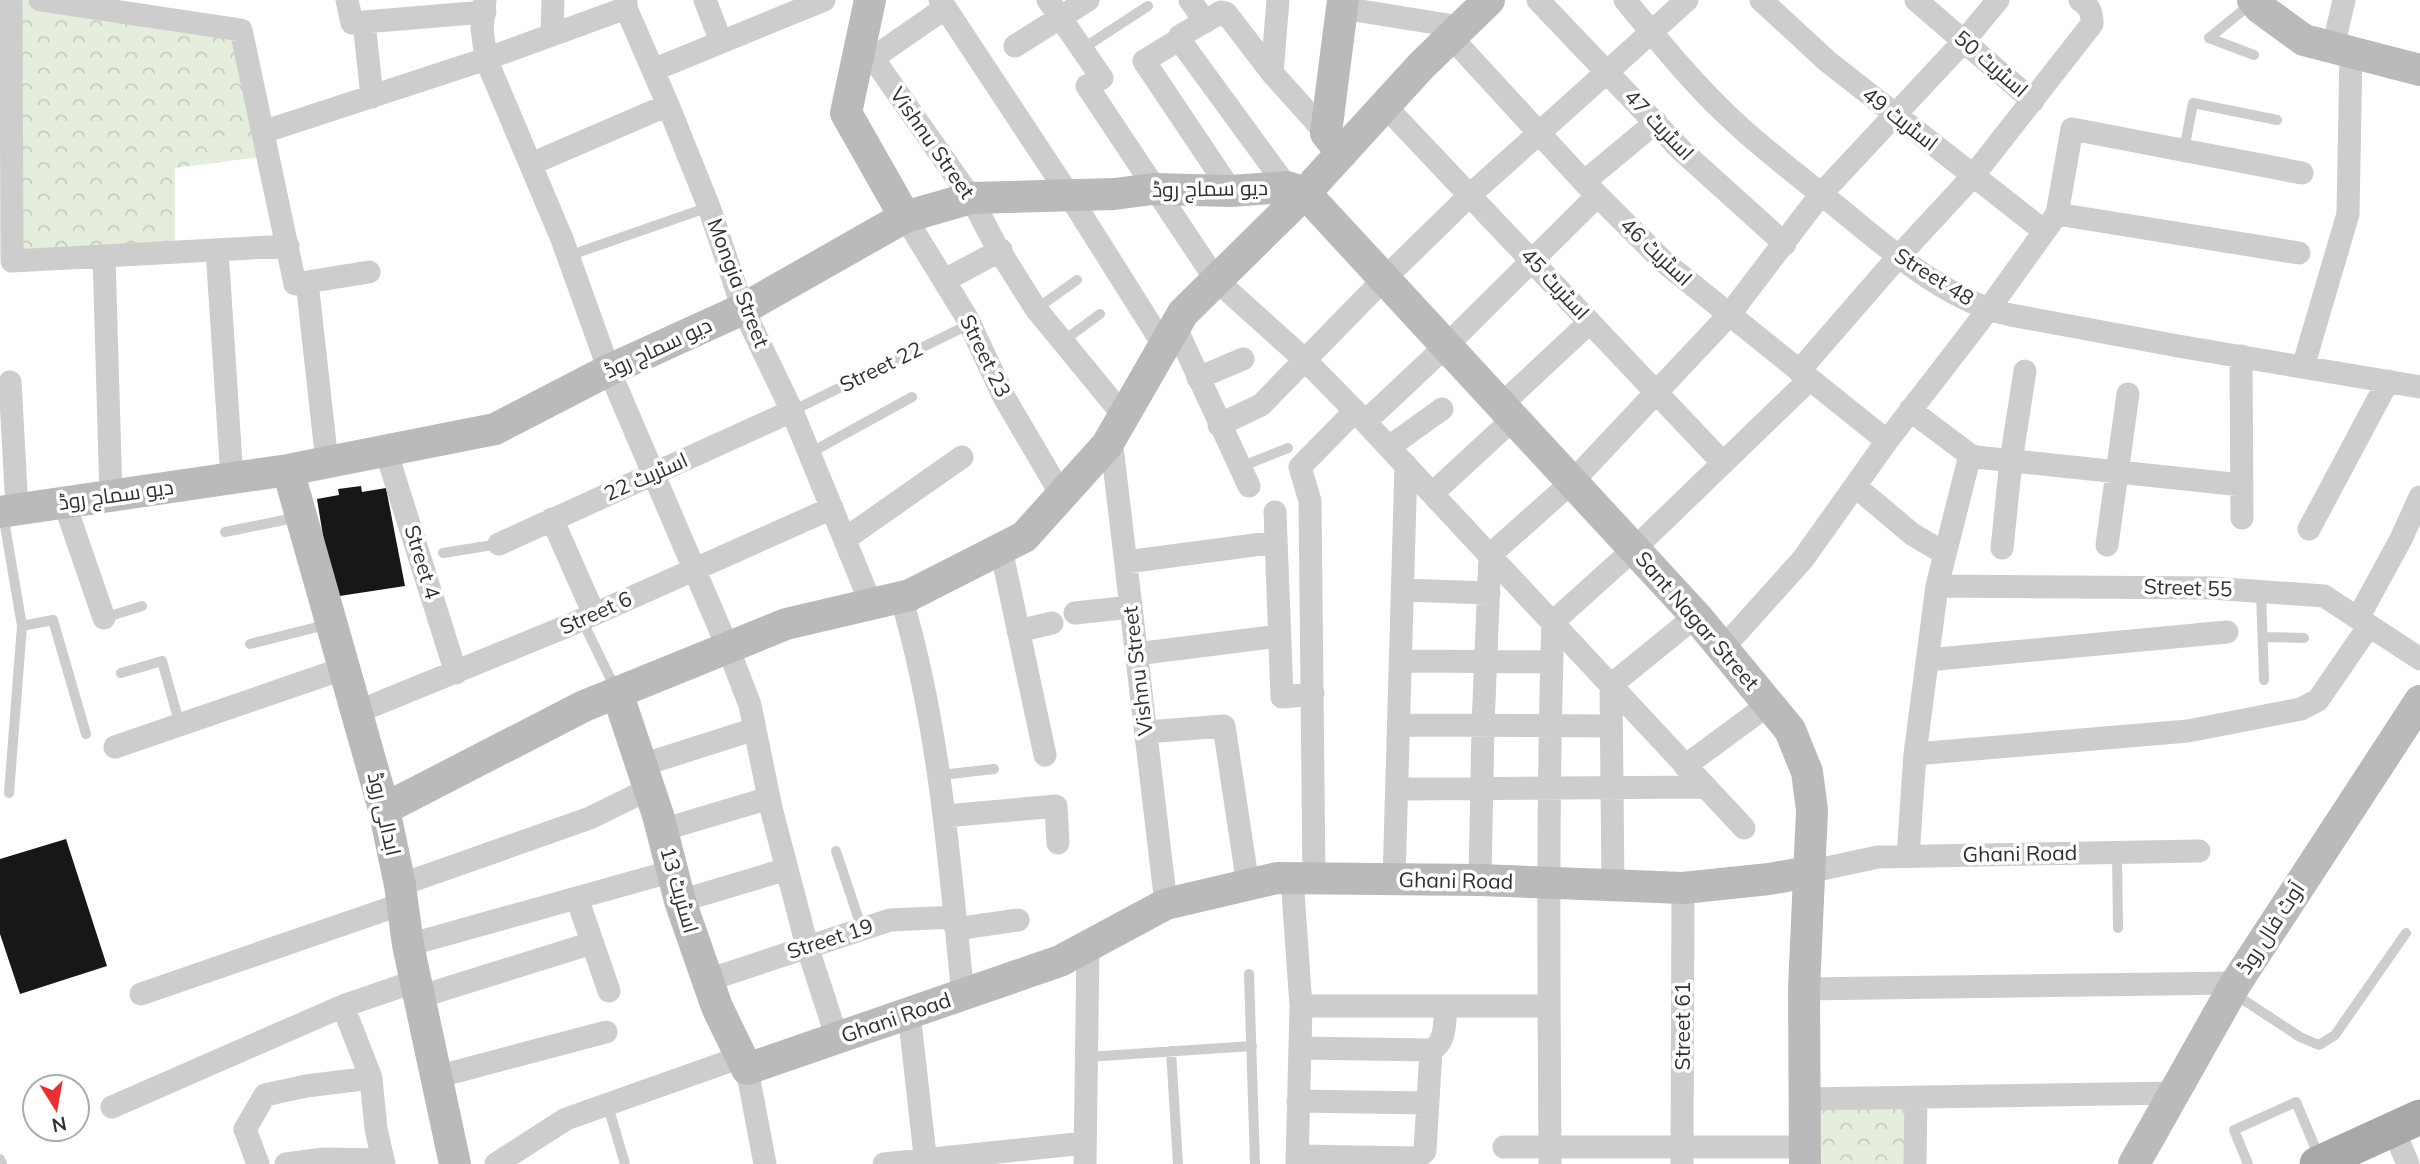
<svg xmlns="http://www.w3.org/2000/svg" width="2420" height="1164" viewBox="0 0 2420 1164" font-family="Mulish,Cairo,sans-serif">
  <defs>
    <pattern id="park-crowns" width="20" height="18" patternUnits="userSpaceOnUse" patternTransform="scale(1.75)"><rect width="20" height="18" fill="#e5eddd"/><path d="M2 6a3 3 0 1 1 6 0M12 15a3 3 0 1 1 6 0" fill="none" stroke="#c5ccbe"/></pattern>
  </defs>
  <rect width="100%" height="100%" fill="#fff"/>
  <path fill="url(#park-crowns)" d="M11,0H40L241,30L268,156L175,168V252L12,261Z
    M1916,1097L1915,1164H1805L1804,1099Z"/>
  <path fill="#171717" d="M361,486L362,492L386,488L405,586L333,597L317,499L339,495L338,489Z
    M66,839L107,966L20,994L0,934V859Z"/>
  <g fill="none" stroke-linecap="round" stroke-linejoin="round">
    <path stroke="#cdcdcd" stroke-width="10" d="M2252,3L2209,38L2254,55
      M1082,49L1148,6
      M2184,150L2193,103L2277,120
      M568,256L709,207
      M1036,309L1077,280
      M1063,341L1100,314
      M792,411L970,324
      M810,453L912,397
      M1240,467L1288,448
      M3,514L22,626L9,793
      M225,532L299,517
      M443,553L499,544
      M2261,592L2264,680
      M104,618L142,606
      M582,620L616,690
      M22,626L53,620L86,734
      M2263,637L2304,638
      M250,644L329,624
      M121,673L162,661L180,725
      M941,775L994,769
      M836,851L862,929
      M2117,852L2118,928
      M1249,974L1255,1164
      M2233,993L2300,1037L2319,1045L2335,1035L2406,933
      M1171,1051L1178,1164
      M1087,1057L1252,1046
      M607,1103L625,1164
      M0,1159L2,1164
      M2248,1164L2234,1130L2296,1102L2320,1159"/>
    <path stroke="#cdcdcd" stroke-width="23" d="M11,0L12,261L288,246
      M40,0L241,30L295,284L307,282
      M347,0L352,23L485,12
      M485,0L482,29L486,59L562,239L609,370L728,648L750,705L771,808L807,946L837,1038
      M626,0V8L668,105L709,207L743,309L792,411L871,604
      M705,0L721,42
      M940,0L1069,195L1164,346
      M1048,0L1102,78L1087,86L1216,280L1305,360L1355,411L1744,828
      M1190,0L1205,22
      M1538,0L1682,151L1785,244
      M1625,0C1658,40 1689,79 1727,115C1762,149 1803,179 1841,210C1890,250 1948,302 2011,315L2178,346L2420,387
      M1761,0L1827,61L2044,231
      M1916,0L2033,101
      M1342,8L1460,27
      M364,22L372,97
      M552,35L553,0
      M1450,36L1584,182L1664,262L1887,441
      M1180,39L1144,61L1231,191
      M861,41L971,198L994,242L1036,309L1124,416
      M1015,46L1088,0
      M2333,48L2344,0
      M873,58L945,8
      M653,70L824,0
      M1272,73L1278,0
      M1385,106L1723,463
      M263,132L486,59L626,8
      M531,164L668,105
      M1584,182L1656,122
      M1287,187L1181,42L1180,36L1221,12L1226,13L1272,73L1326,133
      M2057,214L2299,253
      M905,217L967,318L1004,397L1062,496
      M217,250L232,478
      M104,256L111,496
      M945,280L1001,250
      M1175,326L1249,486
      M2241,356L2242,518
      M2303,367L2348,214L2351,52
      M1799,371L1898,257L1973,176L2092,24C2092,12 2090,7 2080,0
      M1198,378L1243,359
      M10,382L17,509
      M1501,405L1590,322
      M1910,410L1970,455L1976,457L2242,485
      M1365,422L1446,346L1597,196
      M1219,425L1261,405L1384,279L1470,195L1687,0
      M1111,438L1166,904
      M1389,447L1442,409
      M386,451L456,673
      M1970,455L1937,586L1915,754L2188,731L2301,709L2318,700L2369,626
      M327,462L307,282L369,272
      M1855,486L1912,534L1944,553
      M1433,493L1513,419
      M64,502L104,618
      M1275,512L1282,697L1313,694
      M552,519L594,614
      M2309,529L2388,381
      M845,539L962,457
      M499,544L792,411
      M2107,545L2128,394
      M2002,548L2011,461L2025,371
      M1001,549L1045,755
      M1126,562L1276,542
      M1937,586L2211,588L2324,596L2420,659
      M1403,590L1489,593
      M901,597C940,727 949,861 963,995
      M1075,613L1131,607
      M2358,618L2401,539L2420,497
      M1018,631L1052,623
      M1723,648L1803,559L1887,441L1988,310L2057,214L2072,129L2302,173
      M1136,654L1279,636
      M1927,660L2227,632
      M1401,661L1552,662
      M357,712L570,625L832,508
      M1400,725L1611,726
      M1146,732L1224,726L1248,885
      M115,747L345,668
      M642,765L755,729
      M1685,766L1769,704
      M1399,789L1705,787
      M945,816L1056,806L1058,843
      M662,830L769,798
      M1908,856L1915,754
      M1808,872L1878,857L2199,851
      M1292,878L1301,1006H1549
      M1314,878L1310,501L1300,467L1355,411
      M1394,880L1406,465
      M1480,880L1483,726L1490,555L1572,482L1729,315L1821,194L1964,41L1998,0
      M400,885L590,818L649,789
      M1613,886L1611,685L1696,616
      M577,898L609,991
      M680,901L787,869
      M956,929L1018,920
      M408,945L673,871
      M708,980L890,920L955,917
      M1804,989L2236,983
      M141,994L402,904
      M419,997L592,943
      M343,1006L371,1078L376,1129L384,1164
      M909,1013L926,1164
      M1300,1048L1431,1050C1447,1042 1444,1022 1446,1006
      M747,1069L765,1164
      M436,1077L606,1032
      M1804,1099L2174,1093
      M1298,1101L1427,1103
      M112,1107L343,1006L416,981
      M2400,1145L2408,1164
      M1504,1147H1805
      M1297,1156L1418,1158L1425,1151L1431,1050
      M258,1164L245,1129L265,1095L306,1086L371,1078
      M286,1164L323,1159L383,1160
      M496,1164L566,1119L741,1057
      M884,1164L1085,1143
      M1085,1164L1088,946
      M1297,1164L1301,1006
      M1550,1164C1549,983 1547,803 1553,622L1634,549L1809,380
      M1682,1164L1683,888
      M1915,1164L1916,1097"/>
    <path stroke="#bababa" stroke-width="32" d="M870,0L846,113L905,217
      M2253,0L2260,8L2304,40L2420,70
      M1342,153L1326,133L1343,0
      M288,470L384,809L400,885L408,945L455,1164
      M0,512L288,470L495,429L609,370L743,309L905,217L971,198L1114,194L1153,189L1231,191L1287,187L1305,193L1696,616L1790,730L1807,772L1812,810L1804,989L1805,1164
      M617,692L658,815L680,901L717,1007L747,1069L1060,961L1166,904L1277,878L1480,880L1683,888L1769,879L1808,872
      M384,809L584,706L786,624L910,595L1024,537L1107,445L1183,313L1305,193L1421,66L1489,0
      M2134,1164L2236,983L2420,701"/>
    <path stroke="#a8a8a8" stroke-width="35" d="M2317,1164L2420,1117"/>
  </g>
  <g text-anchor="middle" stroke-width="7" stroke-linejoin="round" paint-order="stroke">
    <g font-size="21" fill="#303030" stroke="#fff">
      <text transform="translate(1991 64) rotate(41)" y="7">اسٹریٹ 50</text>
      <text transform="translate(1900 119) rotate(38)" y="7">اسٹریٹ 49</text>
      <text transform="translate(1659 125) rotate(46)" y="7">اسٹریٹ 47</text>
      <text transform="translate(932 143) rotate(55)" y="7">Vishnu Street</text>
      <text transform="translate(1210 189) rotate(-1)" y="7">دیو سماج روڈ</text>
      <text transform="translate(1656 252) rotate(43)" y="7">اسٹریٹ 46</text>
      <text transform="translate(1934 277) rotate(32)" y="7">Street 48</text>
      <text transform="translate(738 283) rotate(69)" y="7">Mongia Street</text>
      <text transform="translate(1555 284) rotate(47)" y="7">اسٹریٹ 45</text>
      <text transform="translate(658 348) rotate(-25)" y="7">دیو سماج روڈ</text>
      <text transform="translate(985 356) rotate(64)" y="7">Street 23</text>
      <text transform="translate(881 367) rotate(-26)" y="7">Street 22</text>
      <text transform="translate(646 477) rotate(-24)" y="7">اسٹریٹ 22</text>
      <text transform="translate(116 495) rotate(-8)" y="7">دیو سماج روڈ</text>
      <text transform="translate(422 562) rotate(73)" y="7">Street 4</text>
      <text transform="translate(2188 588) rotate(2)" y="7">Street 55</text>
      <text transform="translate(596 613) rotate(-24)" y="7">Street 6</text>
      <text transform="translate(1697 621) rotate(49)" y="7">Sant Nagar Street</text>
      <text transform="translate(1138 671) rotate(-97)" y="7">Vishnu Street</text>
      <text transform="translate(384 814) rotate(77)" y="7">ابدالی روڈ</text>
      <text transform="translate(2020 854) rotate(-1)" y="7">Ghani Road</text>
      <text transform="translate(1456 881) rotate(1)" y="7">Ghani Road</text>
      <text transform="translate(679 890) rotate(74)" y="7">اسٹریٹ 13</text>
      <text transform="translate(2271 928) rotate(-57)" y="7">آوٹ فال روڈ</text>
      <text transform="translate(830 939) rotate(-18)" y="7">Street 19</text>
      <text transform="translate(896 1018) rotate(-19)" y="7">Ghani Road</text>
      <text transform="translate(1683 1026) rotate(-90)" y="7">Street 61</text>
    </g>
  </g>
  <g transform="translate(56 1108) rotate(169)"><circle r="33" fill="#ffffff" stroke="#acacac" stroke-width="2"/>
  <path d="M0-5L12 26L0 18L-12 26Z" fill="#e92f30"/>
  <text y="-10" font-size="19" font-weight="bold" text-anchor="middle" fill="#303030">N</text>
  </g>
</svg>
